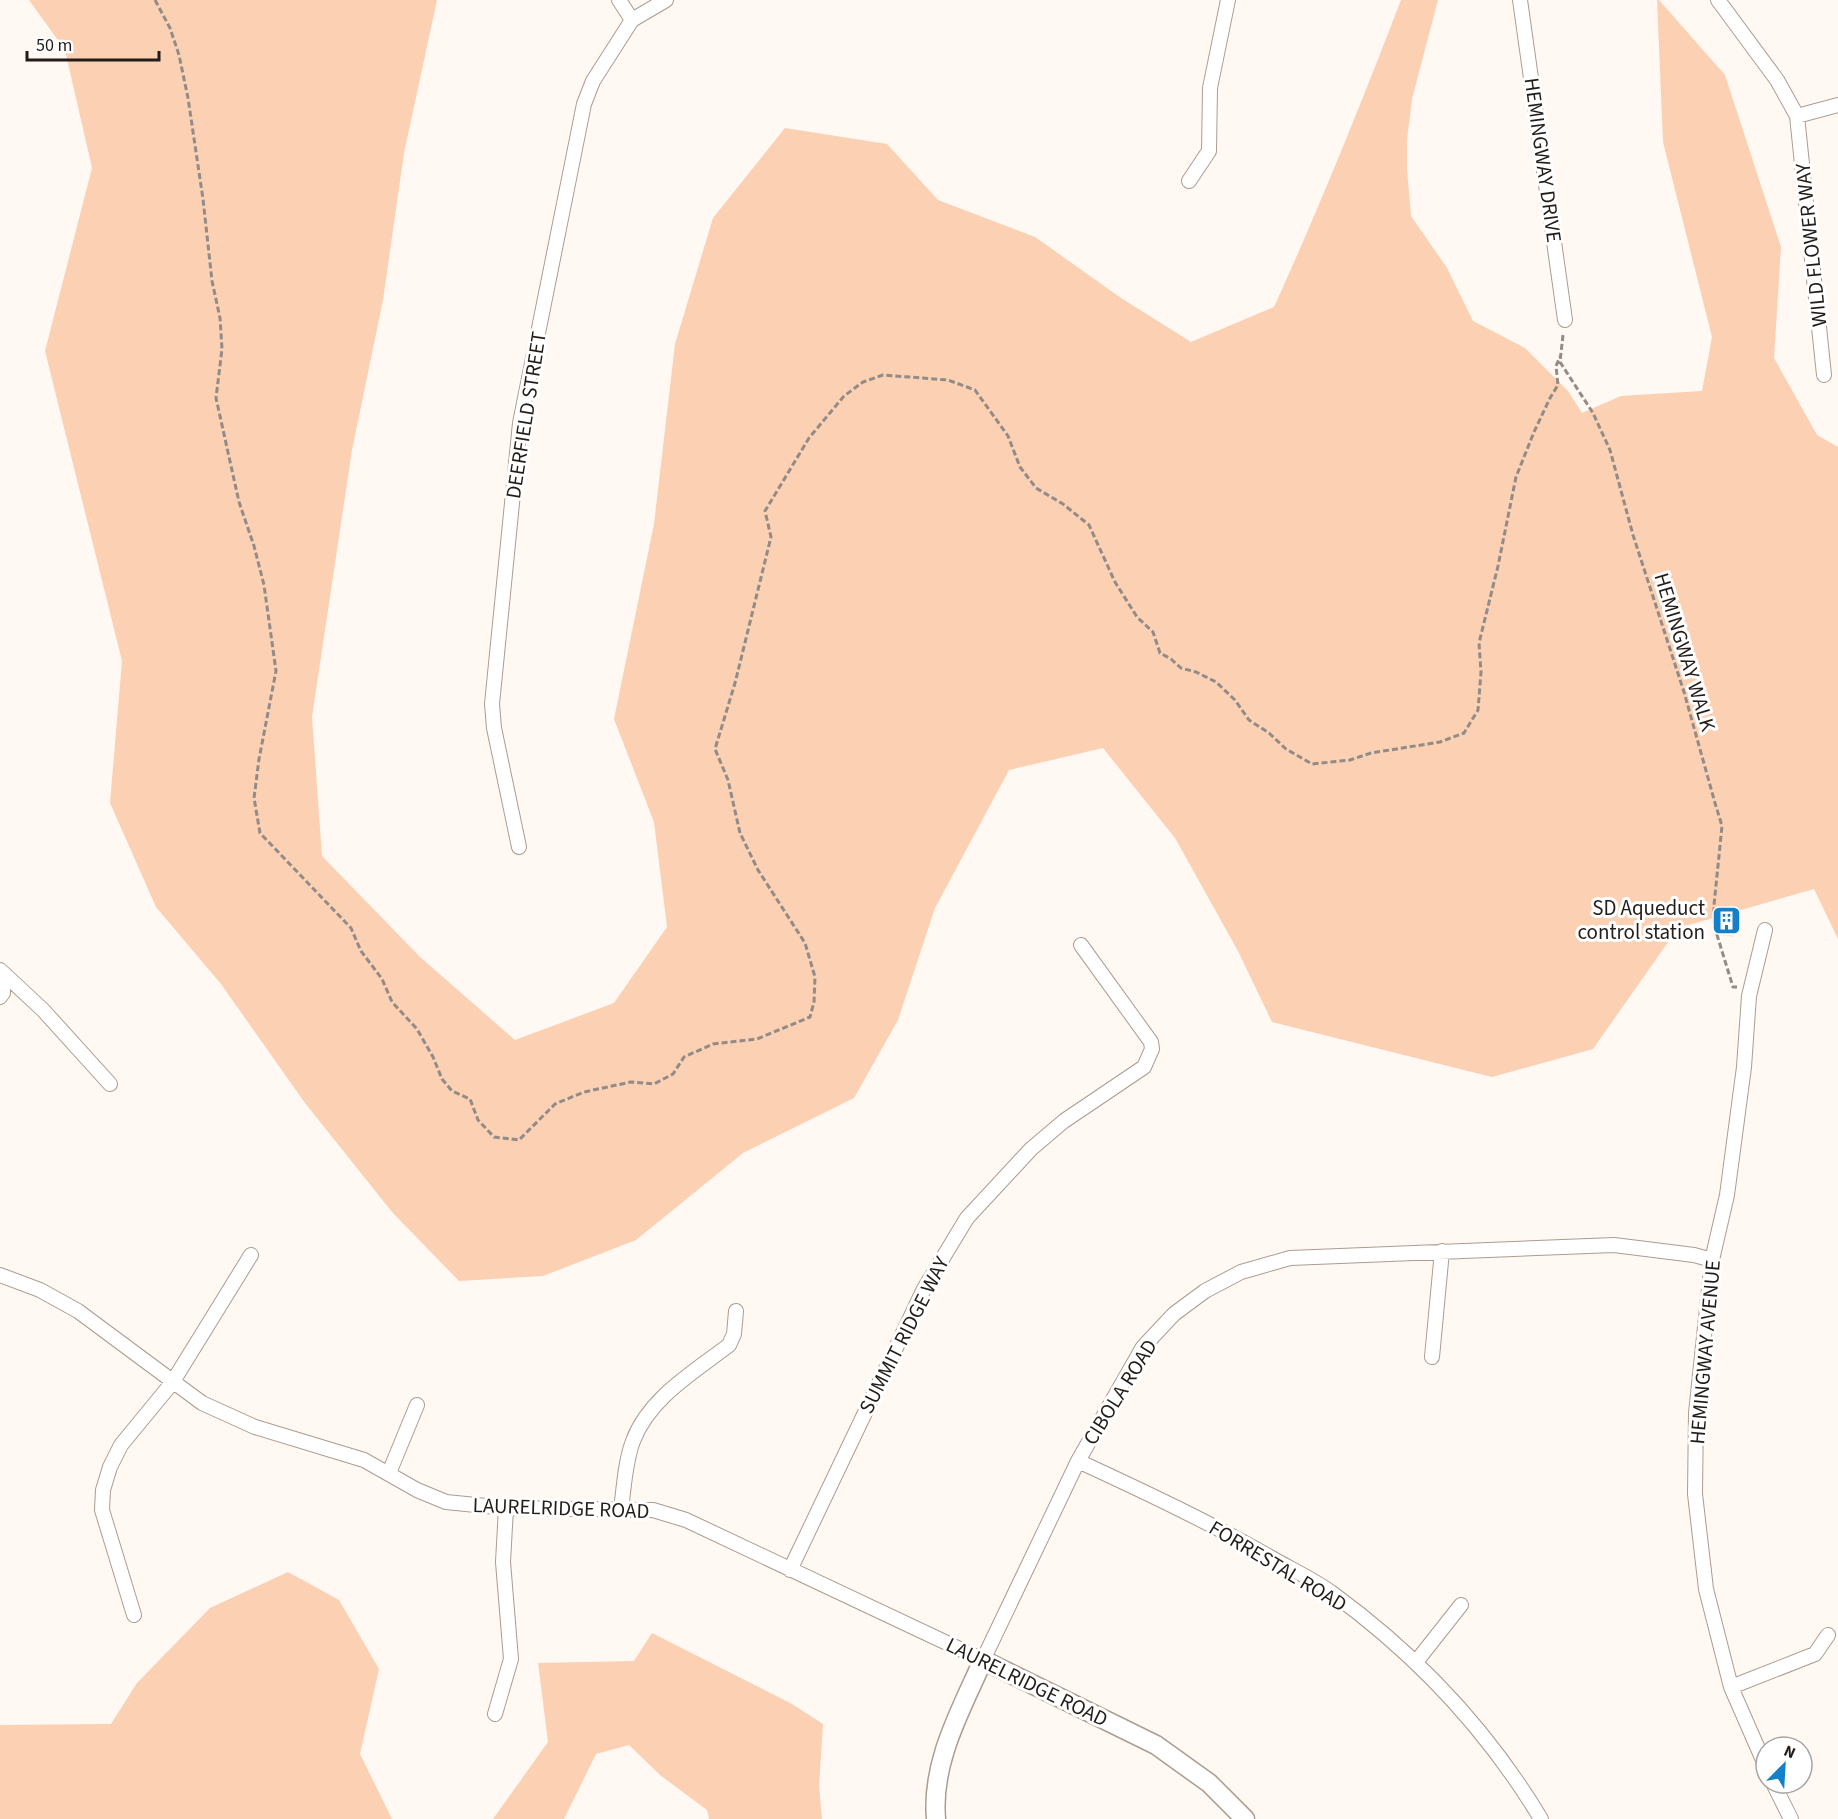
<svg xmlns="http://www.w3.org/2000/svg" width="1838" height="1819" viewBox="0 0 1838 1819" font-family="'Source Sans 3',sans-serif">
  <rect width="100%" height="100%" fill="#fff8f3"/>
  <path fill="#feeadd" d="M1715,908L1739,915L1738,932L1733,937L1721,935L1715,927Z"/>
  <path fill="#fbd0b3" d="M29,0H437L404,153L383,300L352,450L312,717L322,856L420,957L515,1040L614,1003L667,927L654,822L614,719L654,524L675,344L713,218L785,128L887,144L938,200L1035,237L1121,298L1191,342L1274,307C1320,206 1361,104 1401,0H1438L1412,99L1407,139V169L1411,216L1447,268L1473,321L1525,348L1568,391L1582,413L1621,396L1702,391L1712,337L1663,142L1657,0H1659L1725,75L1781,247L1774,358L1817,435L1838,447V939L1814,889L1678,928L1593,1049L1492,1077L1272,1022L1238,951L1175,838L1103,748L1009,770L935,908L898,1020L854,1098L743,1153L636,1240L543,1276L459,1281L392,1212L305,1103L221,984L156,907L110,803L122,661L45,351L92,168L65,50Z
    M288,1572L339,1600L379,1669L360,1754L392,1819H0V1725L111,1724L137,1683L210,1608Z
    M652,1633L792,1704L823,1724L819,1786L822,1819H709L707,1810L660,1775L629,1745L596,1754L564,1819H493L548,1742L538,1663L634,1661Z"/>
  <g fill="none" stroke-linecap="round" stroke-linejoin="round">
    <defs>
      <path id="minor" d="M619,0L632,20
        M1520,0L1565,320
        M1718,0L1777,80L1797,116L1824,375
        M1797,116L1838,105
        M1189,181L1209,151L1210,88L1228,0
        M519,847L494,728L492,704L520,423L584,104L593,81L632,20L666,0
        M1765,930L1749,996L1744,1067L1727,1195L1712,1260L1696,1413L1695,1494L1706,1589L1731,1687L1766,1767
        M0,970L43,1010L110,1084
        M0,971L3,974V993L0,997
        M0,1275L40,1290L78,1311L202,1403L255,1427L364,1460L417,1490L446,1502L506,1508L653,1510L686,1520L983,1660L1078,1461L1143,1347L1174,1314L1205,1291L1241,1272L1290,1258L1614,1245L1694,1255L1712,1260
        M1432,1357L1442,1251
        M1078,1461C1145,1492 1213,1524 1277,1561C1295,1571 1316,1581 1332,1593C1417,1655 1487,1729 1541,1819
        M389,1473L417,1405
        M621,1509C624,1488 625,1462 633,1441C649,1398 694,1372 729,1345L734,1334L736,1311
        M790,1570L924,1289L967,1218L1031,1149L1064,1121L1144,1067L1152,1049L1151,1042L1081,945
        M134,1615L102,1510L103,1490L110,1467L121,1445L172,1383L251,1255
        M1416,1662L1461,1605
        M1731,1687L1815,1654L1828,1635
        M495,1714L511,1659L503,1562L506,1508
        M1773,1783L1791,1819"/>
      <path id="tertiary" d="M936,1819C931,1762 961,1710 983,1660L1156,1745L1209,1783L1245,1819"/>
    </defs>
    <use href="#minor" stroke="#ac9c91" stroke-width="16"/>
    <use href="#tertiary" stroke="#ac9c91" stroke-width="21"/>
    <path stroke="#928b87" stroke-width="3" stroke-dasharray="6 3" stroke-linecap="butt" d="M155,0L170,28L179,55L188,98L203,199L212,281L220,318L222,349L216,398L239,502L254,546L264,585L276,671L259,759L254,798L260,833L351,928L361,951L382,979L392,1002L417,1029L433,1057L442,1079L452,1091L470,1099L478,1120L494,1137L519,1140L555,1104L584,1092L631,1082L654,1084L673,1074L684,1057L713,1044L757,1039L810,1017L814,1002L815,977L805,943L758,870L740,833L728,780L715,749L735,683L771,537L765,511L809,438L844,396L863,382L883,375L948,380L975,390L1008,436L1020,467L1036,488L1063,504L1089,525L1115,582L1137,617L1153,632L1160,653L1171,659L1181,668L1196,672L1216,682L1235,700L1249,720L1269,733L1286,749L1312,764L1350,760L1371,753L1440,742L1464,733L1478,710L1481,672L1479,643L1498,566L1516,477L1534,432L1550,398L1558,385L1556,366L1561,355
      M1563,335L1560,362L1593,413L1610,450L1633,535L1684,692L1715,803L1722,826L1714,905V925L1733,987H1737"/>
    <use href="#minor" stroke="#fff" stroke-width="14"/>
    <use href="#tertiary" stroke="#fff" stroke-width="18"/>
  </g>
  <defs>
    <symbol id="building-square" viewBox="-11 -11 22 22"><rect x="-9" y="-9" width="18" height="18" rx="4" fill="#1480ca" stroke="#fff"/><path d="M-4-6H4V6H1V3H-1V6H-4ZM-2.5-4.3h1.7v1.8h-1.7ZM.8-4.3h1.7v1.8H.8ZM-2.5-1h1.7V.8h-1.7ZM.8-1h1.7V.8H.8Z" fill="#fff"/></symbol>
  </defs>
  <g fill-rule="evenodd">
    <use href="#building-square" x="1710" y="904" width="33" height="33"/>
  </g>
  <g text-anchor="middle" stroke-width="6" stroke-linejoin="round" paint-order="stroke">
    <g font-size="21" fill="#231d19" stroke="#fff">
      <text transform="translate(1543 160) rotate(82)" y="7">HEMINGWAY DRIVE</text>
      <text transform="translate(1811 245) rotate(-96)" y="7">WILD FLOWER WAY</text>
      <text transform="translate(526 415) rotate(-81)" y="7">DEERFIELD STREET</text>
      <text transform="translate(1685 652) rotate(73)" y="7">HEMINGWAY WALK</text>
      <text transform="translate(904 1335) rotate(-63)" y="7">SUMMIT RIDGE WAY</text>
      <text transform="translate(1705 1352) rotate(-85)" y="7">HEMINGWAY AVENUE</text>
      <text transform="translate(1120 1392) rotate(-58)" y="7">CIBOLA ROAD</text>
      <text transform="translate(561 1508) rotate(2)" y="7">LAURELRIDGE ROAD</text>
      <text transform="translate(1278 1566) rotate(31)" y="7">FORRESTAL ROAD</text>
      <text transform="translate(1027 1682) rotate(26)" y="7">LAURELRIDGE ROAD</text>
    </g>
    <g font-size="21" fill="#231d19" stroke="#fff" text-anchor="end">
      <text x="1705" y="915">SD Aqueduct<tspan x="1705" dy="24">control station</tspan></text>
    </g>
  </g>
  <g transform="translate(1784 1765) rotate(24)"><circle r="28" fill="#ffffff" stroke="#a7a5a3" stroke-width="1.5"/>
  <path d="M0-4.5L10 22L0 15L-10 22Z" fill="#1480ca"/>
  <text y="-9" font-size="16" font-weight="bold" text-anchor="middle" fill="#231d19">N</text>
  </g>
  <path d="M27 51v9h132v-9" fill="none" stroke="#231d19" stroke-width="3"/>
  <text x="36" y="51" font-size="18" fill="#231d19" stroke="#ffffff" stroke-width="4.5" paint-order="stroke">50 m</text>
</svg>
